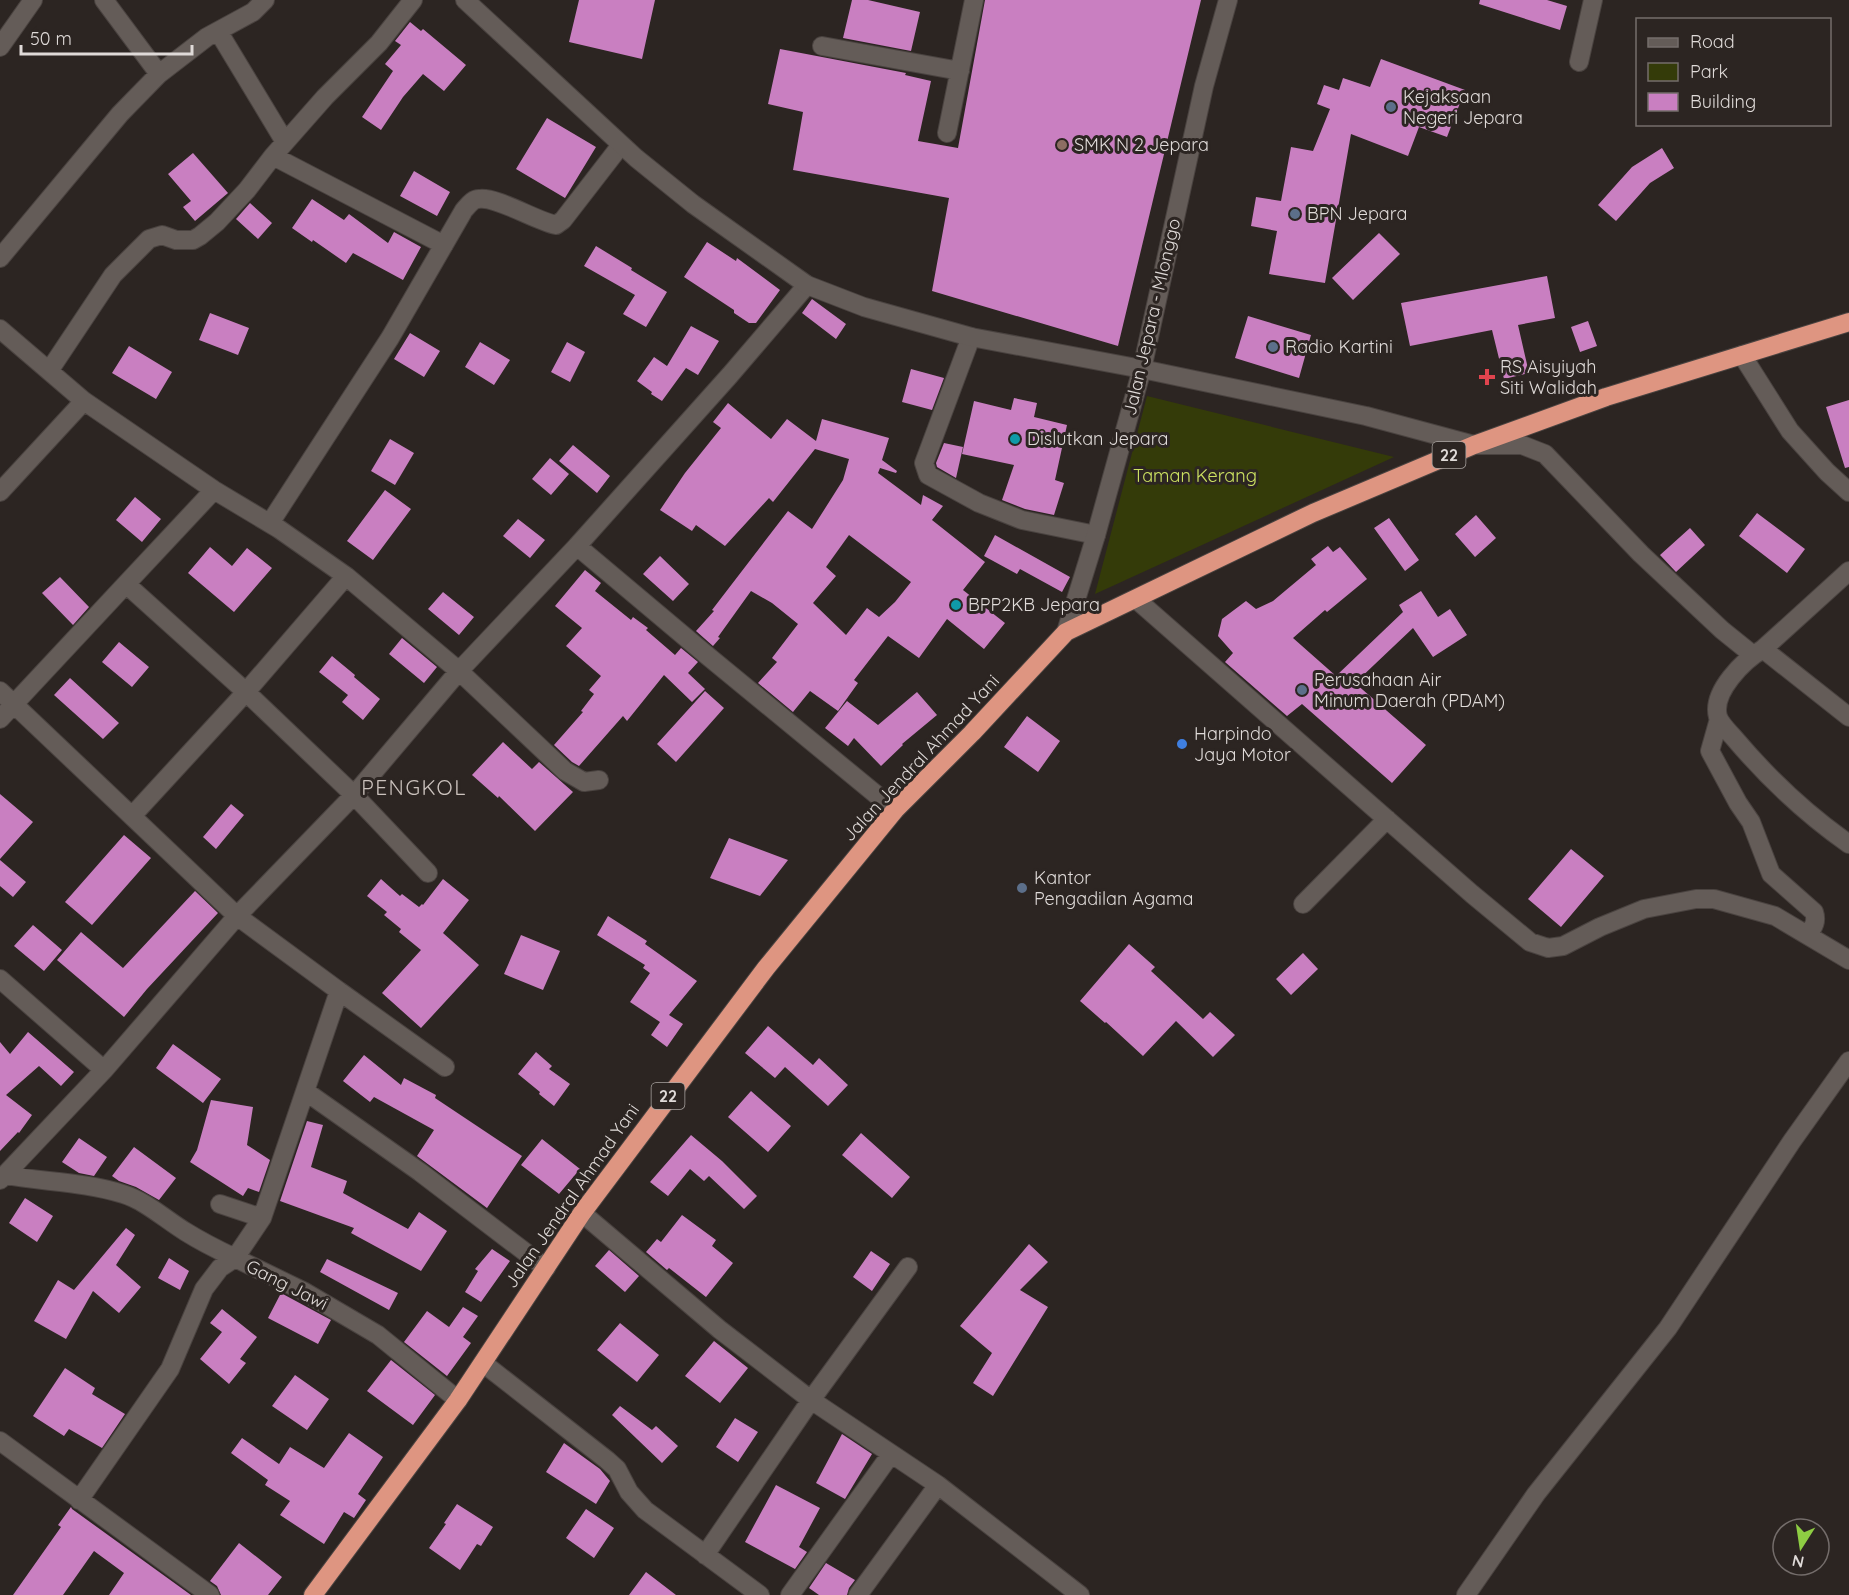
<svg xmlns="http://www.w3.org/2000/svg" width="1849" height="1595" viewBox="0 0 1849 1595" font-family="Quicksand,sans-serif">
  <rect width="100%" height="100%" fill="#2c2522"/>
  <path fill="#343b09" d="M1147,396L1394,457L1095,594Z"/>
  <path fill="#c97fc1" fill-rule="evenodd" d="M579,0H655L642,59L569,42Z
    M852,0H868L920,12L911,51L843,38Z
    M985,0H1201L1118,346L932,291L949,198L793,170L803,112L768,104L780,49L906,73L905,75L931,81L918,141L958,148Z
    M1480,0H1547L1567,6L1560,30L1479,4Z
    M410,22L421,31L423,29L466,65L444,91L423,74L403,97L381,130L362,117L393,71L385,64L401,45L395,41Z
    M1381,59L1465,90L1447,137L1419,127L1408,156L1351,134L1325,283L1269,274L1277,231L1251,226L1256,197L1281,201L1291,147L1313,151L1330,109L1317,104L1324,85L1339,90L1343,78L1370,87Z
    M547,118L596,147L565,198L516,169Z
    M1662,148L1674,168L1650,183L1616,221L1598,205L1632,167Z
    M193,153L228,193L195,221L183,207L191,201L168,174Z
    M414,171L450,192L437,216L400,196Z
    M312,199L344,220L349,214L388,243L394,232L421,247L403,280L353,253L346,263L313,240L312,242L292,228Z
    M250,203L272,223L258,239L236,219Z
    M1379,233L1400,254L1353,300L1332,278Z
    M707,242L736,261L737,258L780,290L756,323H749L734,313V310L684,277Z
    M596,246L632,268L631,270L667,292L646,327L623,314L635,295L584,266Z
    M1547,276L1555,318L1518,325L1529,373L1504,379L1492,330L1410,346L1401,303Z
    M812,299L846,324L836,339L802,313Z
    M210,313L249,328L238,355L199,340Z
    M1248,316L1311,335L1299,378L1235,358Z
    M1588,321L1597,346L1580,352L1571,327Z
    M691,326L719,341L698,375L686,368L662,401L651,394L652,392L637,381L654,357L667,366Z
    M410,333L440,351L424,377L394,359Z
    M480,342L510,360L494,385L465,367Z
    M567,342L585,352L570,382L551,372Z
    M129,346L172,372L156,399L112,373Z
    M911,369L944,378L932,410L902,402Z
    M1014,398L1037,403L1034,417L1067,425L1055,480L1064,483L1054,515L1025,509L1002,500L1014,465L962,454L974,401L1011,410Z
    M1849,400V467L1845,468L1826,407Z
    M728,403L771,439L787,419L816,441L822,419L889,438L882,460L897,471L896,473L880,468L878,473L921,505L923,495L943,506L932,520L985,562L963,590L1005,623L984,649L947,619L919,658L888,636L854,680L858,683L838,711L810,691L793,712L758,683L777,662L772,658L798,624L772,603L751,591L718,637L720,638L713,646L696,631L714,611L712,610L788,511L812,529L843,480L849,459L815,449L773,502L769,498L725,546L696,525L692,531L660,510L685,473L721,428L713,422ZM849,535L911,582L895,602L879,617L867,608L846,635L813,603L836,576L826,567Z
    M390,439L414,453L395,485L371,471Z
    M944,443L963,447L956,478L937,467L936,463Z
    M573,445L610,476L597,493L559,461Z
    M550,458L569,474L551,495L532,479Z
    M385,490L411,509L373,560L347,541Z
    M135,497L161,519L142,542L116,520Z
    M1757,513L1805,549L1787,573L1739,536Z
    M1476,515L1496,538L1475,557L1455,534Z
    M1389,518L1419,560L1405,571L1374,528Z
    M518,519L545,540L530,558L503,536Z
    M1690,528L1705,545L1676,572L1660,555Z
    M995,535L1070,577L1062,592L1020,569L1017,574L984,556Z
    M1328,546L1333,552L1340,547L1367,579L1327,612L1325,610L1293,638L1336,676L1403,612L1399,605L1421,591L1438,617L1450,609L1467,635L1433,657L1413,628L1355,683L1426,745L1392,783L1302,704L1287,716L1225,662L1233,653L1218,636L1222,619L1246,601L1256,609L1273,601L1316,565L1311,559Z
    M210,547L232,566L247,548L272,568L234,612L188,573Z
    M660,556L689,584L673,601L643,574Z
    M585,570L601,583L595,591L631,620L633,617L648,628L646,630L675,655L681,648L698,662L688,673L705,689L692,702L664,675L627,721L623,716L579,766L572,762L554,745L583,712L581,711L594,694L589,690L601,676L566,646L582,628L555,606Z
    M60,577L89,607L73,625L42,593Z
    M443,592L474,617L459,635L428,609Z
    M402,638L437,667L424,683L389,654Z
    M119,642L149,667L132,687L102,662Z
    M332,656L355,675L354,677L380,699L363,720L342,702L348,695L319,672Z
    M70,678L119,723L103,739L54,695Z
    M705,691L724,708L676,762L657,744Z
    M917,692L937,715L902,744L903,745L881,766L854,738L848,746L825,728L847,701L878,725Z
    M1027,716L1060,741L1038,772L1004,747Z
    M503,742L532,769L539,762L573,792L535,831L499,796L498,798L472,775Z
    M0,794L33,822L0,859Z
    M231,804L244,815L216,849L203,837Z
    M124,835L151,858L92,925L65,902Z
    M729,838L788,860L760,896L710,878Z
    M1571,849L1604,876L1561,927L1528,899Z
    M0,860L26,882L13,897L0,886Z
    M381,879L400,896L402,894L419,907L422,904L423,905L443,879L469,900L443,933L479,965L421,1028L382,993L421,950L399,932L401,929L384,915L387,912L367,896Z
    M195,891L218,913L147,989L124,1017L57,960L81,932L123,968Z
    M608,916L647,941L645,944L697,981L669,1015L683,1024L667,1047L651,1035L660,1022L630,1002L650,973L643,968L645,965L597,935Z
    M33,925L62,950L44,971L14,946Z
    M521,935L560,951L543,990L504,974Z
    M1129,944L1155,967L1151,971L1203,1019L1210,1012L1235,1035L1213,1057L1176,1021L1143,1056L1106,1022L1105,1023L1080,1001Z
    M1303,953L1318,969L1291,995L1276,979Z
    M768,1026L813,1065L819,1058L848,1085L828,1106L785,1067L775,1078L745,1053Z
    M28,1032L74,1072L61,1086L39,1066L6,1095L32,1115L19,1133L18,1132L0,1151V1042L10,1054Z
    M173,1044L221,1079L203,1103L156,1068Z
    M536,1052L552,1066L549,1069L570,1084L554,1106L539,1094L540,1092L518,1074Z
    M364,1055L401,1085L404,1078L436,1095L435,1098L522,1156L487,1208L417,1156L434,1130L374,1097L370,1102L343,1081Z
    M751,1091L791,1126L768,1152L728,1117Z
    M211,1100L253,1107L247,1145L270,1160L259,1192L248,1188L243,1196L190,1162L197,1150Z
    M307,1121L323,1125L311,1167L347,1181L343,1193L408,1229L419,1212L447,1231L421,1271L351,1233L354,1228L280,1201Z
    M861,1133L910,1177L892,1198L842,1155Z
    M691,1135L722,1161L757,1196L744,1209L709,1176L704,1181L690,1169L668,1196L650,1182Z
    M79,1138L107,1157L94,1176L79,1173L62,1162Z
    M542,1139L580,1169L559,1194L521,1165Z
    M134,1147L176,1178L159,1200L136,1187L119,1181L112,1176Z
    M25,1198L53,1216L37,1242L9,1223Z
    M682,1215L716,1240L712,1246L733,1263L706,1297L669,1268L667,1270L646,1252L657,1239L661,1242Z
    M126,1228L135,1235L116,1265L141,1287L119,1313L93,1291L66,1339L34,1321L58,1280L74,1290Z
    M1029,1244L1048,1262L1020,1290L1048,1307L993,1396L973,1383L992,1353L960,1326Z
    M492,1249L510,1261L481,1302L465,1292L478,1271L475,1269Z
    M609,1250L639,1276L625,1292L595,1266Z
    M871,1251L890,1264L872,1291L853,1277Z
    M169,1258L189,1271L180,1290L158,1278Z
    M327,1259L398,1293L389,1310L320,1272Z
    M281,1293L331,1320L318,1344L268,1318Z
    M463,1307L478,1316L463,1337L471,1343L447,1376L404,1342L427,1311L449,1327Z
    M222,1309L257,1337L240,1359L246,1363L229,1384L200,1359L222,1332L210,1323Z
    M620,1323L659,1355L637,1382L597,1350Z
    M714,1341L748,1368L720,1403L685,1376Z
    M391,1360L435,1395L413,1425L367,1391Z
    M65,1368L95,1388L92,1394L125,1414L102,1448L69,1429L64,1436L33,1416Z
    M295,1375L329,1399L307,1430L272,1406Z
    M620,1406L652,1430L656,1426L678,1446L662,1463L612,1415Z
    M735,1418L758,1432L738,1462L716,1447Z
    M349,1433L383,1457L358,1494L366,1500L354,1518L344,1512L324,1544L280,1515L290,1501L265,1485L268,1480L231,1453L242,1438L279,1464L290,1447L324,1468Z
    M842,1434L872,1454L845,1499L816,1483Z
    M564,1443L600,1469L610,1481L596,1504L546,1472Z
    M776,1485L820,1508L799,1547L807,1552L795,1569L745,1542Z
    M457,1504L493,1527L481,1546L477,1544L460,1570L429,1548L446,1524L444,1523Z
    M71,1507L72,1509L191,1595H109L124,1573L94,1551L63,1595H13L61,1527L58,1525Z
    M586,1509L614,1528L594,1558L566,1538Z
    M239,1543L282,1577L268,1595H221L217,1586L210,1581Z
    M826,1563L855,1580L849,1588L847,1595H819L809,1588Z
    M646,1572L676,1595H629Z"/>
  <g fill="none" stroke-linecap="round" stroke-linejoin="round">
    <defs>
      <path id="street" d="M104,0L159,74
        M218,31L285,142
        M822,46L960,71
        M0,47L33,0
        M1579,62L1593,0
        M947,133L974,0
        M273,156L444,245
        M0,258L120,114L159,74L207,37L253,12L265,0
        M0,329L84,401L214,490L279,529L346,576L459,671L565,771L584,782L599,780
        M971,337L924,463L928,475L979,503L1022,520L1096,535
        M1742,355L1790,431L1827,472L1849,492
        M49,371L113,275L149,239L162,235L176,240H193L200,236L217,222L247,190L273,156L325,97L379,43L413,0
        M1478,445H1522L1545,454L1641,554L1722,630L1753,655
        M0,492L84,401
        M270,523L390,338L464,210C468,206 472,199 479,199C496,196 536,221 556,225L563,220L621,145
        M577,546L709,657L895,810
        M1849,571L1763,649C1744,660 1711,692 1718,717C1721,725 1730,733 1735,739C1769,779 1806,814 1849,844
        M126,584L214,490
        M1137,600L1472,894L1530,942L1548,948L1563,946L1600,927L1644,909L1696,899H1714L1775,916L1849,960
        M1763,649L1849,717
        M0,691L237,916L339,991L262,1218L235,1258C218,1250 202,1242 186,1232C166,1220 146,1201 123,1194C85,1182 44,1182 5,1175
        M0,719L126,584L246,692L354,795L428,873
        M1719,719L1710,751L1738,803L1751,822L1771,874L1814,912C1817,921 1814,927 1808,934
        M132,816L246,692L346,576
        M1303,904L1387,819
        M0,979L104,1070
        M339,991L445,1067
        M305,1091L420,1172L546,1268
        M0,1180L104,1070L237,916L354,795L459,671L577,546L730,375L807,285
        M220,1204L262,1218
        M582,1213L719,1329L811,1400L938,1485L1080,1595
        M483,1363L607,1460L617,1469L629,1492L645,1510L760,1595
        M0,1441L210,1595
        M79,1500L170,1369L204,1289L220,1268L235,1258L303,1291L378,1335L458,1400
        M705,1555L811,1400L908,1267
        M790,1595L891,1454
        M858,1595L938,1485
        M1466,1595L1536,1494L1668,1328L1792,1141L1849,1061"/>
      <path id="secondary" d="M465,0L636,158L693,204L807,285L864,307L971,337L1142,369L1366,416L1474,445
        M1066,632L1096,535L1142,369L1204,86L1228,0"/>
      <path id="highway" d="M313,1595L458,1400L582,1213L766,968L895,810L972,733L1066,632L1313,513L1474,445L1606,397L1849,322"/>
    </defs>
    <use href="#street" stroke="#4a4340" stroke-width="20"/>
    <use href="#secondary" stroke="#4a4340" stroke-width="20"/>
    <use href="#highway" stroke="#4a4340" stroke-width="20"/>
    <use href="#street" stroke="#645c58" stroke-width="18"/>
    <use href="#secondary" stroke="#645c58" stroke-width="18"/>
    <use href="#highway" stroke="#de9581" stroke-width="18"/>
  </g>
  <g fill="#5c6f8a" stroke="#2c2522" stroke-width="2">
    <circle cx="1391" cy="107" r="6"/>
    <circle cx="1295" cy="214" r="6"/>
    <circle cx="1273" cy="347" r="6"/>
    <circle cx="1302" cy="690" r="6"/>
    <circle cx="1022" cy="888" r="6"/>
  </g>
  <circle fill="#8d6e63" stroke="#2c2522" stroke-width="2" cx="1062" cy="145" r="6"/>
  <path fill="#e0444e" stroke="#2c2522" stroke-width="2" d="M1484 368h6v6h6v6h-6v6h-6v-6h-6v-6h6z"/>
  <g fill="#0f9aa8" stroke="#2c2522" stroke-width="2">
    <circle cx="1015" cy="439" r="6"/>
    <circle cx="956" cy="605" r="6"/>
  </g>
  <circle fill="#3f7fe0" stroke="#2c2522" stroke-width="2" cx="1182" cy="744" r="6"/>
  <g text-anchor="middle" stroke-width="6" stroke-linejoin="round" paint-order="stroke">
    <g fill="#2c2522" stroke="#a9a4a1" stroke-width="1.5">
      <rect x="1432.5" y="442" width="33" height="26" rx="4.5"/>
      <rect x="651.5" y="1083" width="33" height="26" rx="4.5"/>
    </g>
    <g font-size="16" font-weight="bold" fill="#dfdad8">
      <text x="1449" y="461">22</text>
      <text x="668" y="1102">22</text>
    </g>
    <g font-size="18" fill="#dfdad8" stroke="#2c2522" text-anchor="start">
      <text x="1403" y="103">Kejaksaan<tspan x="1403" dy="21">Negeri Jepara</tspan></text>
      <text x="1074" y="151">SMK N 2 Jepara</text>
      <text x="1307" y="220">BPN Jepara</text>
      <text x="1285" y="353">Radio Kartini</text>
      <text x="1500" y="373">RS Aisyiyah<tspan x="1500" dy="21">Siti Walidah</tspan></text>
      <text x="1027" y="445">Dislutkan Jepara</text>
      <text x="968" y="611">BPP2KB Jepara</text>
      <text x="1314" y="686">Perusahaan Air<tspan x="1314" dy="21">Minum Daerah (PDAM)</tspan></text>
      <text x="1194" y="740">Harpindo<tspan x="1194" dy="21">Jaya Motor</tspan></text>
      <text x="1034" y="884">Kantor<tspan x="1034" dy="21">Pengadilan Agama</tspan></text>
    </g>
    <g font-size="18" fill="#dfdad8" stroke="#2c2522">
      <text transform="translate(1152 317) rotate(-77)" y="6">Jalan Jepara - Mlonggo</text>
      <text transform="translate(921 758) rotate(-47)" y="6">Jalan Jendral Ahmad Yani</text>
      <text transform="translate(572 1196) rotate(-55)" y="6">Jalan Jendral Ahmad Yani</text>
      <text transform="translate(287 1285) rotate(27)" y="6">Gang Jawi</text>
    </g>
    <g font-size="18" fill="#cde261" stroke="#2c2522">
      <text x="1195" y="482">Taman Kerang</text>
    </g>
    <g font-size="21" letter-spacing="1.5" fill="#cbc2bd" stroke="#2c2522">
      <text x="414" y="795">PENGKOL</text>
    </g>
  </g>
  <rect x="1636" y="18" width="195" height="108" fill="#2c2522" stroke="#746d6b" stroke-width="1.5"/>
  <rect x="1648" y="38" width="30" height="9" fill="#645c58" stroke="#746d6b" stroke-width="1.5"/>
  <text x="1690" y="48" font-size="18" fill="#dfdad8">Road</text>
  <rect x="1648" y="63" width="30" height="18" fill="#343b09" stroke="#746d6b" stroke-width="1.5"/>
  <text x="1690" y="78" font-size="18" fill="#dfdad8">Park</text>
  <rect x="1648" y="93" width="30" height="18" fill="#c97fc1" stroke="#746d6b" stroke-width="1.5"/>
  <text x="1690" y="108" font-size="18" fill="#dfdad8">Building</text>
  <g transform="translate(1801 1547) rotate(192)"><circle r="28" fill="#2c2522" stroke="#746d6b" stroke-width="1.5"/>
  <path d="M0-4.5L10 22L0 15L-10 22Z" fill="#8ecd43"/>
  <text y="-9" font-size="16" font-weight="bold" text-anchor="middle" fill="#dfdad8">N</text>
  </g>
  <path d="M21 45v9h171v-9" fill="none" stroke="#dfdad8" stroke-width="3"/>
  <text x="30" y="45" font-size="18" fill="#dfdad8" stroke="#2c2522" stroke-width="4.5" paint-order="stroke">50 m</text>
</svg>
